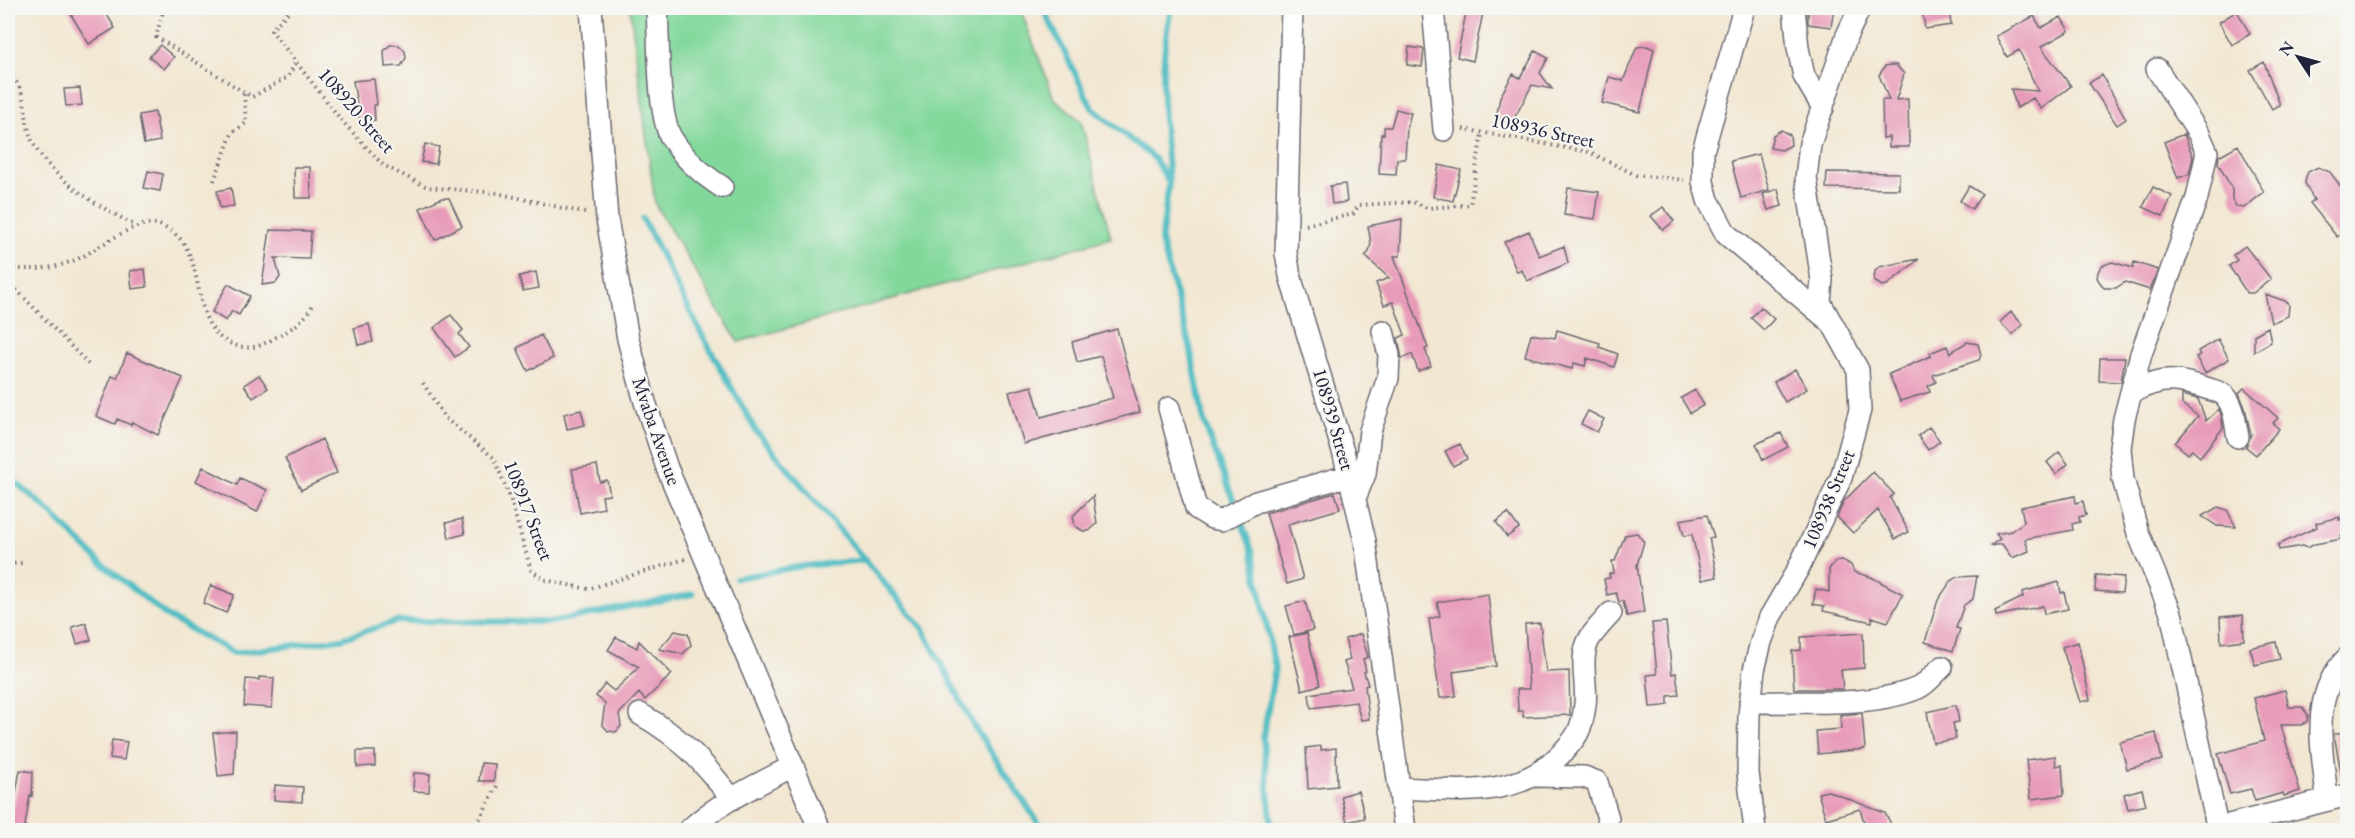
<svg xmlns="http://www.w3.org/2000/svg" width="2355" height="838" viewBox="0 0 2355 838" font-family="'EB Garamond',serif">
  <rect width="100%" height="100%" fill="#f6f6f2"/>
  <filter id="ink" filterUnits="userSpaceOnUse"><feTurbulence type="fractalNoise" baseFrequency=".0167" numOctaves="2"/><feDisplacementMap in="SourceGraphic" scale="12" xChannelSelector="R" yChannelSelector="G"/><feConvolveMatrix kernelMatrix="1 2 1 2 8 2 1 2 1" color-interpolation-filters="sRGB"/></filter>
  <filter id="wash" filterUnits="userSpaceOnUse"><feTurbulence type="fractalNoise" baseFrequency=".008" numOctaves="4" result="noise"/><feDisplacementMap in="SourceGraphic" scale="24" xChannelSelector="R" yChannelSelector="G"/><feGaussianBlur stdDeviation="1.35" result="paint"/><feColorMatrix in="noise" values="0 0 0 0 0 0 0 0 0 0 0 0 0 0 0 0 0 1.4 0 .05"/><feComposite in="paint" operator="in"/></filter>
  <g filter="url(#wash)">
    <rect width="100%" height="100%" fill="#f2e7d2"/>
    <path fill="#82d89b" stroke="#527d6b" stroke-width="1.5" d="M630,8H1020L1054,98L1081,121L1111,238L738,342L655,204Z"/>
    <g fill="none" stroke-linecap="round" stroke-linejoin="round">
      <path stroke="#4dbcc2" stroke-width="6" d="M1043,8L1092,108L1155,159L1169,183L1161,241L1190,346L1204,422L1252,550L1275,668L1263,738L1272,830
        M1169,180C1163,118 1158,69 1171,8
        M643,219L700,331L756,431L923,629L975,728L1043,830
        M8,476L45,507L100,562L168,617L234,653L341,639L397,621L550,622L693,594
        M736,578L803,566L866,560"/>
    </g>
    <g id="blocks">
      <path fill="#e89bb9" d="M67,8H103L115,28L89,44Z
        M1467,8H1484L1473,61L1457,57Z
        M1808,8H1834L1831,27L1808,24Z
        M1922,8H1949L1951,25L1925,29Z
        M2237,11L2250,34L2232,45L2219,22Z
        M2034,16L2041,28L2061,17L2069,31L2041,47L2071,86L2041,109L2033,98L2017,108L2011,89L2038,91L2019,50L2007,57L1996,36Z
        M160,45L174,57L164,69L149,57Z
        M390,45H399L405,51L406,58L401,66L385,67L384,51Z
        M1647,46L1654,49L1640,112L1602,103L1609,77L1623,81L1637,47Z
        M1409,47L1424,49L1422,67L1407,65Z
        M1535,51L1548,58L1540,73L1552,89L1532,85L1515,117L1509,122L1501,120L1497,113L1500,97L1513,74L1520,78Z
        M2264,62L2280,105L2272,109L2250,70Z
        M1891,65H1896L1904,74L1896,100L1908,99L1909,147H1889V137L1883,138L1882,100H1889L1879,75L1885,66Z
        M2102,75L2126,119L2117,125L2089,83Z
        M374,79L377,105H374L375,120L360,122L353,81Z
        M80,88L82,105L66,106L64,89Z
        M1396,109L1411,113L1407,127L1405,159H1397L1396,175L1379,174L1381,134H1384V127H1391Z
        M155,112L160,141L144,144L139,115Z
        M1781,130L1790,135L1791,145L1782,150L1770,148L1773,135Z
        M2184,134L2193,157L2189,174L2178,178L2164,142Z
        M425,144L439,147L436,164L421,162Z
        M2238,145L2264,192L2244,208L2237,207L2232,200V189L2218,163L2219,156Z
        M1759,154L1769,190L1741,198L1731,161Z
        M1439,165L1461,170L1453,201L1433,197Z
        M294,167H310L311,198H295Z
        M2318,167L2330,172L2348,196V229L2337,237L2310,203L2314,200L2305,183L2306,177L2308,172Z
        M148,171L163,174L160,191L144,188Z
        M1827,172L1899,173V189L1826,188Z
        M1345,184L1347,202L1332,204L1330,186Z
        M1969,186L1982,194L1972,209L1960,201Z
        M2153,187L2172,196L2163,216L2143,207Z
        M231,188L234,206L220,208L217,191Z
        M1568,188L1599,192L1595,219L1564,215Z
        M1778,189L1782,206L1768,210L1763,194Z
        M442,198H449L462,226L435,240L420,208Z
        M1663,207L1674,221L1663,230L1651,216Z
        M1402,219L1400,256H1394L1428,348L1425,349L1431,366L1418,371L1412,354L1402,359L1398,338L1405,335L1393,302L1384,305L1376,283L1389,278L1365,256L1369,252L1371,243L1368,226Z
        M270,230L311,231L309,259L275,258L280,277L276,283L262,285Z
        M1529,231L1539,256L1564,246L1568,263L1527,281L1522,270L1517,272L1504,242Z
        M2245,246L2271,279L2253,293H2247L2229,266L2237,260L2233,255Z
        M1919,259L1887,285L1882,286L1874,281L1875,271L1879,267Z
        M2112,262L2133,268L2134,262L2158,270L2150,290L2125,282L2116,288H2104L2097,278L2098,272L2101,266Z
        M145,269L147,287L132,289L130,271Z
        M536,272L539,288L523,291L519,276Z
        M228,284L250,296L239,315L232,311L226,321L212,312Z
        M2265,294L2285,301L2289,304L2288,316L2271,323Z
        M1761,307L1774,319L1764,330L1751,318Z
        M2011,312L2023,325L2012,335L2000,322Z
        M451,315L463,330L459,334L469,347L455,357L434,328Z
        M369,324L373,342L358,345L354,328Z
        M2268,327L2271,342L2254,352V335Z
        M1117,329L1140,412L1024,444L1009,392L1032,386L1041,417L1113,398L1101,356L1077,362L1072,342Z
        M1557,330L1600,343L1599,347L1618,354L1614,367L1587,358L1585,366L1574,363L1572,369L1525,356L1531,334L1555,338Z
        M541,335L553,358L528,371L517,348Z
        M2218,339L2229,359L2205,373L2196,357L2200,355L2198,351Z
        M1967,342L1978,344L1981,355L1979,360L1933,375L1936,382L1928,386L1930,392L1900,401L1889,374L1931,356L1930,353L1947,346L1950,353Z
        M127,353L183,378L158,435L132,422L131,425L117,419L115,424L96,416L112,376L117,378Z
        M2100,358H2125L2121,382L2099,381Z
        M1795,369L1807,389L1785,402L1774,382Z
        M259,375L268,388L253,398L244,385Z
        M2244,388L2278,418L2273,423L2279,429L2256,455L2246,447L2251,435L2245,408L2239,393Z
        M1695,390L1704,405L1690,413L1681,398Z
        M2182,395L2198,399L2206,421L2219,409L2221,414L2223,428L2200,457L2192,450L2188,454L2175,443L2198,416L2182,404Z
        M581,410L585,425L567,429L564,414Z
        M1588,411L1604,419L1597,432L1581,424Z
        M1929,427L1940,441L1928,450L1918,436Z
        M1781,433L1788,447L1763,460L1756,444Z
        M322,439L337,473L301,490L285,458Z
        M1460,444L1467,459L1453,466L1445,451Z
        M2059,452L2068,464L2056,474L2047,462Z
        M597,465L600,482L607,480L610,495L602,496L604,508L580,513L572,469Z
        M203,467L237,485L240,478L267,490L257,512L196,481Z
        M1873,472L1894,494L1890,498L1909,532L1895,539L1878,510L1853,533L1837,517L1844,501Z
        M1335,493L1340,509L1288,524L1303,579L1287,584L1266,513Z
        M1093,496L1097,524L1089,531H1083L1075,526L1073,516Z
        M2075,496L2076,503L2083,501L2086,515L2079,517L2080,522L2072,524L2073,530L2025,539L2029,551L2012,558L2002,544L1990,546L2000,539L1996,534L2011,531L2024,522L2021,507Z
        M2218,507L2227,510L2236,527L2217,526L2202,516Z
        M1508,513L1519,528L1507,537L1496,522Z
        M1707,515L1714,537L1709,538L1717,577L1702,580L1692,534L1684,536L1680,520Z
        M2340,517L2339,520L2348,518V534L2341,535L2342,539L2315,544L2307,548L2302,546L2279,550L2278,545L2317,527L2316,523Z
        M462,519L465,534L449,538L446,523Z
        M1637,533L1644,542L1637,565L1644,612L1627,616L1623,601L1619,602L1616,593L1607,595L1604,579L1610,578L1609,574L1614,573L1612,561H1615L1625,535Z
        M1842,560L1851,565L1854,572L1871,577L1903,594L1888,622L1872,617V622L1823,611L1824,606L1813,604L1816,589L1829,592V569L1836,561Z
        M2096,575L2124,577L2122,593L2095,591Z
        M1977,576L1973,599L1964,605L1956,628L1960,629L1953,651L1925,642L1938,600L1951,581L1957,577Z
        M2059,582L2061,593L2064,592L2068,609L2044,614L2043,606L1996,616L1995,611L2023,597L2022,592Z
        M211,585L234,595L226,613L203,603Z
        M1488,594L1496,666L1453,672L1456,696L1440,698L1429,619L1440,616L1437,602Z
        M1305,601L1313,630L1294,635L1286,606Z
        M2243,615L2244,640L2221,643L2220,617Z
        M1666,622L1672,674L1676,673L1679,695L1668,696V704L1664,706L1650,707L1647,675L1657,674L1652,623Z
        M86,623L91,640L77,644L72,627Z
        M1540,623L1546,672L1569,671L1570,715L1523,717V711H1518L1517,689H1529L1525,624Z
        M675,631L688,634L691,645L683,654L659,649Z
        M1307,633L1320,685L1302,690L1289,637Z
        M1863,633L1864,668L1841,670L1843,689H1794L1792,651L1801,650V637Z
        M1361,634L1368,657L1363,659L1366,671L1364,672L1368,685L1365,686L1369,719L1361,720L1356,702L1311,708L1309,694L1352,688L1344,662L1350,660L1345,639Z
        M616,637L637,648L639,641L672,674L645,700L639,693L619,714L621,726L616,732L608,731L602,724L605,703L596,696L605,684L614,691L639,667L608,650Z
        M2078,642L2090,700L2080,702L2062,647Z
        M2276,642L2280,659L2255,665L2250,648Z
        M259,677L274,678L272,708L244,706L246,679L259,680Z
        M2285,690L2289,707H2302L2308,715L2307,721L2302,725H2281L2300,791L2284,796L2283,793L2255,801L2251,789L2230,794L2218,754L2264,741L2254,698Z
        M1956,705L1959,722L1953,723L1956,739L1933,743L1927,712Z
        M1862,713L1865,749L1818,754L1816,731L1841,729L1840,715Z
        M236,731L234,774L218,776L213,733Z
        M2348,731V777L2342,778L2334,734Z
        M2156,733L2162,760L2127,769L2120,742Z
        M112,740L127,742L124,760L110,758Z
        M1321,746V750L1336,748L1337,786L1308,789L1306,748Z
        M357,751H375V766L357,767Z
        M2055,756L2056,766L2062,765L2064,795L2031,799L2026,760Z
        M481,763L495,764L494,781H479Z
        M20,770L33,772L32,796L30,795L24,831H9Z
        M414,773L430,774L429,792L413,791Z
        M275,785L303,787L302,802L274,800Z
        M2142,789L2146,805L2128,809L2124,794Z
        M1358,791L1365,818L1347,822L1341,796Z
        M1828,791L1885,813L1890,822L1889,831H1867L1860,809L1826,819L1818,793Z"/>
    </g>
  </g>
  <g filter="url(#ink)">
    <use href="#blocks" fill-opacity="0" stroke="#6b6770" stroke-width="1.5"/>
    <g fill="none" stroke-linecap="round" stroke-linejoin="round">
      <defs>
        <path id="minor" d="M591,8L607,219L628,339L645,402L667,468L820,830
          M657,8C659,38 657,116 672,139C684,158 703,175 722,187
          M1292,8L1286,253L1290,276L1344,455L1365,541L1405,830
          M1433,8L1444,130
          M1744,8L1703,151V182L1708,200L1726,234L1832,323L1858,370L1860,410L1841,478L1798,569L1770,617L1761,642L1754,670L1749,715L1748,773L1755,830
          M1794,8L1798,48L1804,76L1823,108
          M2157,69L2199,134L2207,152L2197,198L2141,354L2124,419L2120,448L2123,479L2138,533L2171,613L2218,830
          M1830,320L1820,302L1822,280L1806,178L1810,144L1847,35L1860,8
          M2133,392C2162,376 2179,379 2209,389C2215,391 2222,392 2226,397C2235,408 2235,423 2238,437
          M1169,408L1196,508L1212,518L1222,520L1256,502L1350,475
          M1355,498L1365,474L1370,431L1388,378L1389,355L1383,331
          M1750,702C1801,701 1871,708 1918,688C1927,684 1935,673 1942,667
          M640,714C684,739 701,760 732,799
          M1535,776L1584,777L1597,782L1608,818
          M1400,788C1456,790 1516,800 1559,756C1577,738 1582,730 1585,705C1588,684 1578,657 1590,638C1596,629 1604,621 1611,613
          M2327,799C2323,750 2308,696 2348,657
          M2217,828L2348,795
          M689,830C719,802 757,785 793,766"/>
      </defs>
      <use href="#minor" stroke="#6b6770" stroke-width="24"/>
      <path stroke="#6b6770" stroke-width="4" stroke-dasharray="1.5 4.5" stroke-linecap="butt" d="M164,8L156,37L252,97L288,77L296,62
        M292,8L271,30L342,121L383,165L427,187L497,193L589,214
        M8,73C30,90 22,121 34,145C54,181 99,206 134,225
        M1463,129L1589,152L1636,175L1684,180
        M214,181L232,133L246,123L244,93
        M1306,225L1353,214L1359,205L1413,202L1427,208L1470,205L1482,133
        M8,268C30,270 48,270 70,262C98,252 128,221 157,224C161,225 165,228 169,230C211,254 185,326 232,344C247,350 257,348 271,340C287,331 304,323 312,306
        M8,281L91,367
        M423,383L445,418L494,458L510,498L531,570L545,580L588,589L685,559
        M8,564L22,563
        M474,830L497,786"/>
      <use href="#minor" stroke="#fff" stroke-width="21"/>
    </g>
  </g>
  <g text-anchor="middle" stroke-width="4.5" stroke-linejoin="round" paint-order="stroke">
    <g font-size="20" fill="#22223b" stroke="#f6f6f2">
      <text transform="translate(357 110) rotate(49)" y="7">108920 Street</text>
      <text transform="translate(1543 130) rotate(12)" y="7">108936 Street</text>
      <text transform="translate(1334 419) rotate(74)" y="7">108939 Street</text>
      <text transform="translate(657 431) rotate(71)" y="7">Mvaba Avenue</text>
      <text transform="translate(1828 499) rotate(-67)" y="7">108938 Street</text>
      <text transform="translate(529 510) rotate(69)" y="7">108917 Street</text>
    </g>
  </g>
  <rect width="2355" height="838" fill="none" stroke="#f6f6f2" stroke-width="30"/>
  <g transform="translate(2298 57) rotate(306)" stroke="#f6f6f2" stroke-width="4.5" paint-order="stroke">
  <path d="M0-4.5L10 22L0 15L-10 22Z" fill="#22223b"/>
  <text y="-9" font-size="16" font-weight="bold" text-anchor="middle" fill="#22223b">N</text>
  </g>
</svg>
